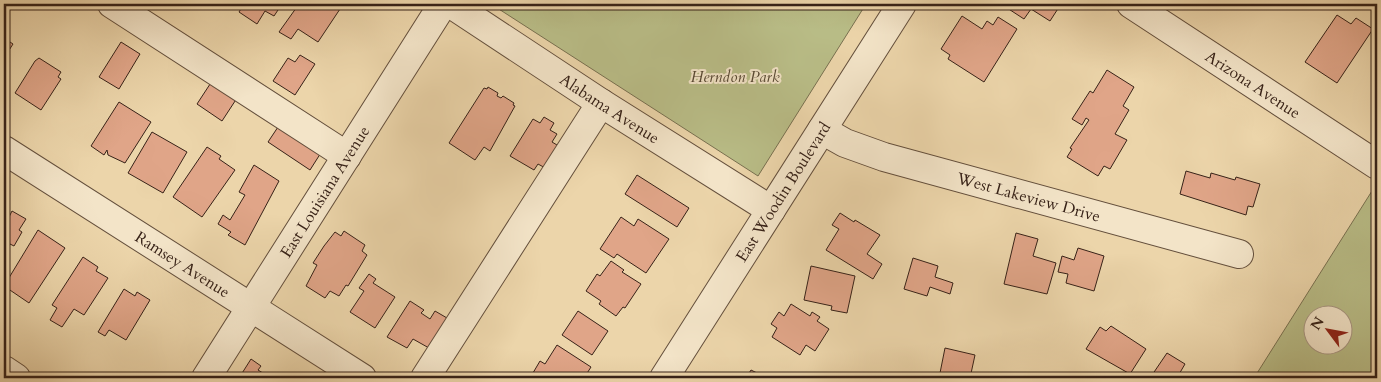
<svg xmlns="http://www.w3.org/2000/svg" width="1381" height="382" viewBox="0 0 1381 382" font-family="Cardo,serif">
  <rect width="100%" height="100%" fill="#ecd5aa"/>
  <filter id="stains"><feTurbulence type="fractalNoise" baseFrequency=".004" numOctaves="4"/><feColorMatrix values="0 0 0 0 .2 0 0 0 0 .09 0 0 0 0 .02 0 0 0 .5 -.17"/></filter>
  <radialGradient id="worn" r=".72"><stop offset=".6" stop-color="#630" stop-opacity="0"/><stop offset="1" stop-color="#630" stop-opacity=".3"/></radialGradient>
  <path fill="#b9bd87" stroke="#787050" fill-rule="evenodd" d="M491,4H866L758,176Z
    M1377,183V378H1254ZM1314,314H1344V344H1314Z"/>
  <path fill="#e0a588" stroke="#372218" d="M244,4H282L274,16L265,11L257,24L239,12Z
    M299,4H338L342,6L318,42L298,29L291,39L279,32Z
    M1001,4H1061L1050,21L1031,9L1024,19Z
    M1337,15L1351,24L1356,18L1373,29L1337,83L1305,62Z
    M962,16L982,29L987,21L993,25L998,17L1017,29L984,82L948,59L950,55L941,49Z
    M4,38L13,44L4,58Z
    M121,42L140,54L119,89L99,77Z
    M300,55L315,64L295,95L273,81L288,58L295,62Z
    M39,58L61,72L58,77L61,79L41,110L15,93L35,61Z
    M1107,70L1134,87L1123,106L1129,110L1115,134L1127,140L1110,169L1104,166L1098,176L1067,157L1072,149L1070,148L1089,120L1086,118L1082,125L1072,119L1090,91L1093,93Z
    M214,78L239,95L222,121L197,104Z
    M488,87L498,93L497,96L501,98L503,96L514,103L513,105L515,106L490,151L484,147L475,160L449,143L484,88L487,89Z
    M119,102L151,122L125,163L108,155L107,150L104,155L91,146Z
    M544,117L554,123L550,130L557,134L552,142L562,148L549,170L538,164L534,170L510,156L533,119L540,123Z
    M282,121L324,148L310,170L268,142Z
    M152,132L187,152L163,193L128,173Z
    M207,147L221,156L219,159L235,170L202,217L173,197Z
    M254,165L279,181L245,245L228,235L231,232L218,224L223,215L230,220L245,195L239,192Z
    M1186,171L1210,178L1211,173L1235,180L1236,177L1260,184L1253,207L1248,206L1246,215L1180,194Z
    M637,175L689,208L677,227L625,194Z
    M12,211L26,219L19,230L22,232L14,246L10,244L4,255V214L9,217Z
    M840,213L854,222L855,220L880,235L867,254L882,264L873,279L826,250L839,229L832,225Z
    M621,217L634,226L638,219L669,239L646,273L617,254L614,258L600,249Z
    M38,230L65,248L29,303L4,286Z
    M344,231L365,245L362,251L367,255L348,286L346,285L339,296L330,291L325,298L306,286L317,265L313,263L324,246L335,232L341,236Z
    M1016,233L1038,239L1033,256L1056,263L1047,294L1004,284Z
    M1078,248L1104,256L1094,291L1066,283L1068,274L1058,272L1062,256L1074,260Z
    M83,257L98,267L96,271L108,278L84,315L74,309L62,327L50,320L57,308L52,305Z
    M913,258L938,266L935,277L953,283L950,294L930,287L927,296L904,289Z
    M611,261L624,270L622,272L641,284L625,308L623,307L616,316L599,304L601,301L586,291L597,274L600,276Z
    M811,266L855,276L847,313L831,310L832,306L804,300Z
    M369,274L376,279L373,283L395,297L375,328L350,312L364,291L359,288Z
    M124,289L135,296L137,292L150,300L126,340L109,330L105,336L98,332Z
    M410,301L424,310L421,313L430,319L435,311L447,318L429,348L413,339L407,348L387,337Z
    M791,304L810,316L812,312L820,317L817,321L829,329L815,351L806,345L800,355L772,337L777,328L771,324L779,312L784,316Z
    M578,311L608,331L592,355L562,335Z
    M1111,326L1146,349L1130,374L1086,349L1100,327L1106,331Z
    M557,345L591,367L584,378H530L540,361L545,364Z
    M945,348L975,355L970,378H939Z
    M1167,353L1185,364L1178,376L1182,378H1150Z
    M251,359L261,366L258,370L271,378H239Z
    M751,370L767,378H746Z"/>
  <g fill="none" stroke-linecap="round" stroke-linejoin="round">
    <defs>
      <g id="minor">
        <path d="M112,4L347,156"/>
        <path id="s1" d="M451,4L601,103L771,210"/>
        <path id="s2" d="M1131,4L1377,165"/>
        <path id="s3" d="M822,130L845,143L884,157L1239,254"/>
        <path id="s4" d="M4,150L362,378"/>
        <path d="M4,370L16,378"/>
        <path id="s5" d="M206,378L443,4"/>
        <path d="M425,378L601,103"/>
        <path id="s6" d="M664,378L902,4"/>
      </g>
    </defs>
    <use href="#minor" stroke="#644f3c" stroke-width="30"/>
    <use href="#minor" stroke="#f3e4c8" stroke-width="28"/>
  </g>
  <g text-anchor="middle" stroke-width="4" stroke-linejoin="round" paint-order="stroke">
    <g font-size="16" font-style="italic" fill="#584934" stroke="#f3e4c8">
      <text x="735" y="82">Herndon Park</text>
    </g>
    <g font-size="16" fill="#372218" stroke="#f3e4c8">
      <text dy="6" stroke="none"><textPath href="#s2" startOffset="146">Arizona Avenue</textPath></text>
      <text dy="6" stroke="none"><textPath href="#s1" startOffset="190">Alabama Avenue</textPath></text>
      <text dy="6" stroke="none"><textPath href="#s5" startOffset="221">East Louisiana Avenue</textPath></text>
      <text dy="6" stroke="none"><textPath href="#s6" startOffset="221">East Woodin Boulevard</textPath></text>
      <text dy="6" stroke="none"><textPath href="#s3" startOffset="218">West Lakeview Drive</textPath></text>
      <text dy="6" stroke="none"><textPath href="#s4" startOffset="212">Ramsey Avenue</textPath></text>
    </g>
  </g>
  <rect width="1381" height="382" fill="none" stroke="#ecd5aa" stroke-width="20"/>
  <rect x="5" y="5" width="1371" height="372" fill="none" stroke="#372218" stroke-width="2.5"/>
  <rect x="10" y="10" width="1361" height="362" fill="none" stroke="#372218"/>
  <g transform="translate(1328 330) rotate(302)"><circle r="24" fill="#f3e4c8" stroke="#a89682"/>
  <path d="M0-4L9 19L0 12L-9 19Z" fill="#8f2418"/>
  <text y="-8" font-size="14" font-weight="bold" text-anchor="middle" fill="#372218">N</text>
  </g>
  <rect width="100%" height="100%" filter="url(#stains)"/>
  <rect width="100%" height="100%" fill="url(#worn)"/>
</svg>
